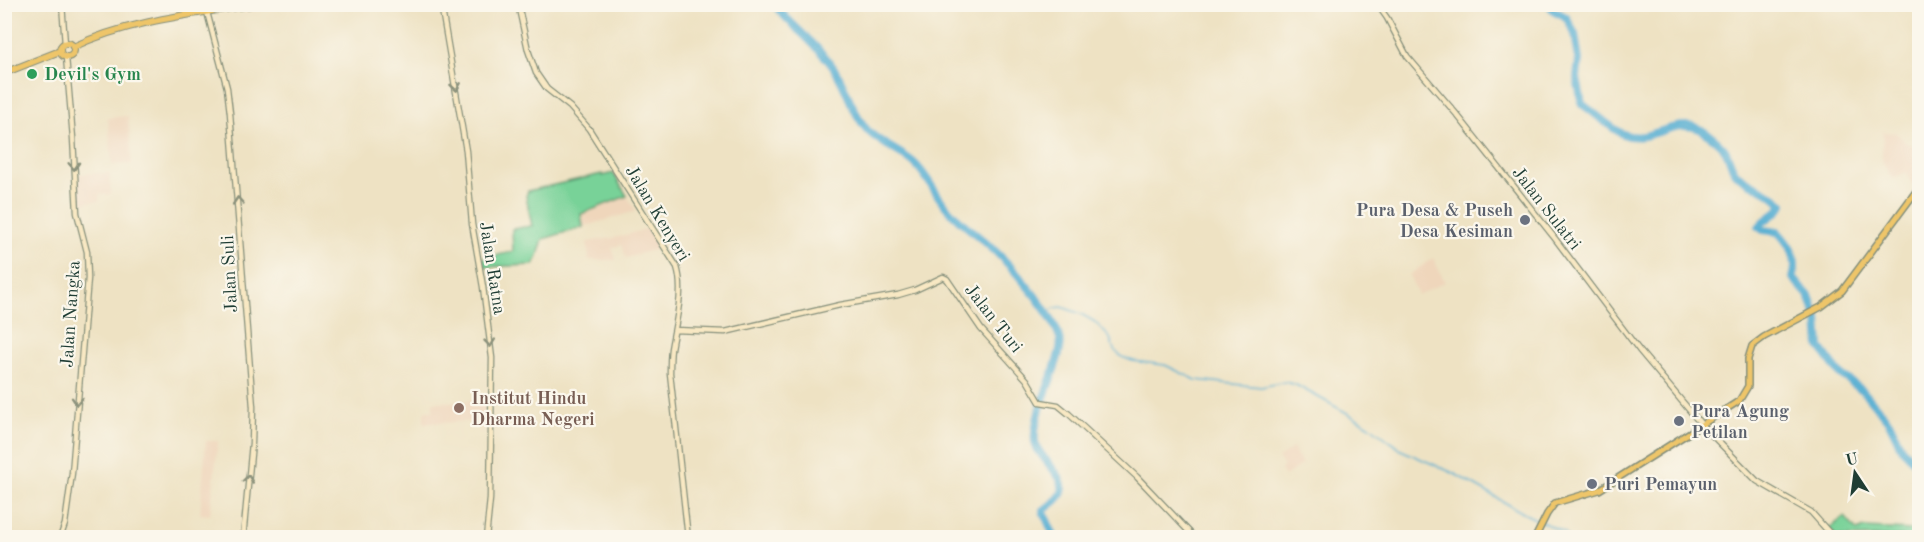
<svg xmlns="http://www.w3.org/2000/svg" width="1924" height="542" viewBox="0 0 1924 542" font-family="'Old Standard TT',serif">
  <rect width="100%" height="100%" fill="#fbf7ec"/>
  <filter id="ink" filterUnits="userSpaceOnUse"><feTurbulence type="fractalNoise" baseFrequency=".0167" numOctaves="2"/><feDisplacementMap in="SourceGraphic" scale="12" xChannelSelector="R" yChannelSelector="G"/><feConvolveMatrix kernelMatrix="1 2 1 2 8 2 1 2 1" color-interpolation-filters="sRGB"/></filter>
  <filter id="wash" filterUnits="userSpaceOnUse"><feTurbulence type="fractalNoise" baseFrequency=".008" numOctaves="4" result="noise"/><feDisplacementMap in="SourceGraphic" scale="24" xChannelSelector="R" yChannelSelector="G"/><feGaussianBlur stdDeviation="1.35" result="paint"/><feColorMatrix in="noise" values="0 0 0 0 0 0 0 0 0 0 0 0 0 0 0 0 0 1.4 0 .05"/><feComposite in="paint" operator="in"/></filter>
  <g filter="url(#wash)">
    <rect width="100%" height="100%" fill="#eee2c3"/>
    <path fill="#efd6bb" d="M128,116L132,164L112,165L108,118Z
      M1883,132L1896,133L1906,143L1919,147V177L1913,186L1906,172L1893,179L1884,165L1882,159Z
      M109,173L111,194L99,195V201L79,203L76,174Z
      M627,196L636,211L583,227L581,214Z
      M649,228L663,246L660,248L626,258L621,245L612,248L616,260H589L587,242L619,237Z
      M1433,258L1445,282L1418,295L1409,275Z
      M487,397L485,421L424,423V411H433V402H460Z
      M206,441H218L210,515L200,514Z
      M1293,448L1302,464L1285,476L1281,469L1284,466L1278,458Z"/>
    <path fill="#78d298" stroke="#4c8866" stroke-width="1.5" d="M613,173L627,196L581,214L583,227L543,239L537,259L533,265L484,267L483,258L513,252L512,229L532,226L526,196L528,191L602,174V176Z
      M1845,517L1857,531L1863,528L1913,530L1919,537H1836L1829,528Z"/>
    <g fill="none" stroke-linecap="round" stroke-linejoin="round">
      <path stroke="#54add1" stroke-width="1.5" d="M1047,313L1054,308L1062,307L1081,314L1095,322L1110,338L1114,350L1122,357L1133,361L1165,365L1196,380L1261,387L1285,382L1296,385L1369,425L1401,450L1453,473L1525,514L1565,533L1568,538"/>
      <path stroke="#54add1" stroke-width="8" d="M774,4C792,27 817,44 833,67C847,87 852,113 868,131C881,144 898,150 913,162C927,174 935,195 948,209C962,224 980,237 995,251C1016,271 1051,311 1060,338C1066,354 1031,414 1035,442C1037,458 1072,479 1060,496C1056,502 1048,506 1043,511L1055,538
        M1548,4L1553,10L1566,17L1575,34L1579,60L1577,78L1582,104C1595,113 1609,127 1623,134C1648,145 1674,117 1700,129C1707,133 1720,143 1725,150C1730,157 1730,168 1737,174C1748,186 1769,189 1783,204C1778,215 1765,217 1759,227L1763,230L1778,232C1791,246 1799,259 1793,278L1809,296L1818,319L1820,347L1839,373L1863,391L1889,422L1902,449L1920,467"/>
    </g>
  </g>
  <g filter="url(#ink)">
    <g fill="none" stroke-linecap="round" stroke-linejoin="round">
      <defs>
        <path id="secondary" d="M62,4L65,44
          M441,4L466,151L472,224L483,287L492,358L490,499L486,538
          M518,4L528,50L536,73L547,89L570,107L589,129L677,267C685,293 675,323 671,349C670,357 670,365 670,373L688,538
          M1377,4L1387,18L1407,56L1458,116L1553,236L1639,350L1701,424L1757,481L1811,512L1834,538
          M207,12L227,88L230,113L253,407L252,443L243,538
          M675,330L725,332L840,305L898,295L915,290L943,277L947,279L981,329L1027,380L1040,402L1058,405L1069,414L1137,477L1195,538
          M60,538L65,524L72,473L88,278L87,252L77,213L73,138L66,57"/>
        <path id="primary" d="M1535,538L1547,514L1555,503L1599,490L1739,401L1748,386V359L1752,346L1764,337L1821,307L1842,291L1920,186"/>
        <path id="highway" d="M60 50a7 7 0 1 1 14 0a7 7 0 1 1-14 0Z
          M73,47C130,20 195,14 257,4
          M4,73L60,51"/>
      </defs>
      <use href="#secondary" stroke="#86907c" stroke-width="7"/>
      <use href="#primary" stroke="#86907c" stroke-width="8"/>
      <use href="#highway" stroke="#86907c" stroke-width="8"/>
      <use href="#secondary" stroke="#f8e8c3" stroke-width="4.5"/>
      <use href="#primary" stroke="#eec569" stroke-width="5"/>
      <use href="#highway" stroke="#eec569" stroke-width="6"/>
    </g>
    <defs><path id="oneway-chevron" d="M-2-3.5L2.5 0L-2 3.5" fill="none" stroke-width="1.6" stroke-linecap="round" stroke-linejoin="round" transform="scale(1.5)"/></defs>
    <g stroke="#8c927c">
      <use href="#oneway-chevron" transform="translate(456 87) rotate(81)"/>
      <use href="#oneway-chevron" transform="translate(74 166) rotate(87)"/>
      <use href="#oneway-chevron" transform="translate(238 201) rotate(-95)"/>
      <use href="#oneway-chevron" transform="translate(490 343) rotate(84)"/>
      <use href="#oneway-chevron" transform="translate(77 401) rotate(94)"/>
      <use href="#oneway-chevron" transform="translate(248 479) rotate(-84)"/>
    </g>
  </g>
  <circle fill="#2e9e5b" stroke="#fbf7ec" stroke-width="2" cx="32" cy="74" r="6"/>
  <g fill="#6b7280" stroke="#fbf7ec" stroke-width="2">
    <circle cx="1525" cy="220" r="6"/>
    <circle cx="1679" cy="421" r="6"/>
    <circle cx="1592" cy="484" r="6"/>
  </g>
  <circle fill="#8d6e63" stroke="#fbf7ec" stroke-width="2" cx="459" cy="408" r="6"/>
  <g text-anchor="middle" stroke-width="4.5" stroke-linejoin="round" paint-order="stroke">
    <g font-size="18" font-weight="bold" fill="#27864d" stroke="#fbf7ec" text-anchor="start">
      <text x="44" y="80">Devil's Gym</text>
    </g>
    <g font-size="18" fill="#1f3d34" stroke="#fbf7ec">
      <text transform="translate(1547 208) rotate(52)" y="6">Jalan Sulatri</text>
      <text transform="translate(658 213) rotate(59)" y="6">Jalan Kenyeri</text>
      <text transform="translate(493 268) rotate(81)" y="6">Jalan Ratna</text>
      <text transform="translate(229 274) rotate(-93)" y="6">Jalan Suli</text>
      <text transform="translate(70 314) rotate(-86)" y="6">Jalan Nangka</text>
      <text transform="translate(994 318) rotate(52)" y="6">Jalan Turi</text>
    </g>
    <g font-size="18" font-weight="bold" fill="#5b616d" stroke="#fbf7ec" text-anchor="start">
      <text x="1513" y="216" text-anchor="end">Pura Desa &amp; Puseh<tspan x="1513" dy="21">Desa Kesiman</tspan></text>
      <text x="1691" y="417">Pura Agung<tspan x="1691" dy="21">Petilan</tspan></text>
      <text x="1604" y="490">Puri Pemayun</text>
    </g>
    <g font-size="18" font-weight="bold" fill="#785e54" stroke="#fbf7ec" text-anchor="start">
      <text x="471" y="404">Institut Hindu<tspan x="471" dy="21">Dharma Negeri</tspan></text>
    </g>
  </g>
  <rect width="1924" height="542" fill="none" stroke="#fbf7ec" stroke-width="24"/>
  <g transform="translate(1855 473) rotate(347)" stroke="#fbf7ec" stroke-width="4.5" paint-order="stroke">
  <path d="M0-4.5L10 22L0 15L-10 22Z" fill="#1f3d34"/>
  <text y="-9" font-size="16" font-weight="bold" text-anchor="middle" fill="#1f3d34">U</text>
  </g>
</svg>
